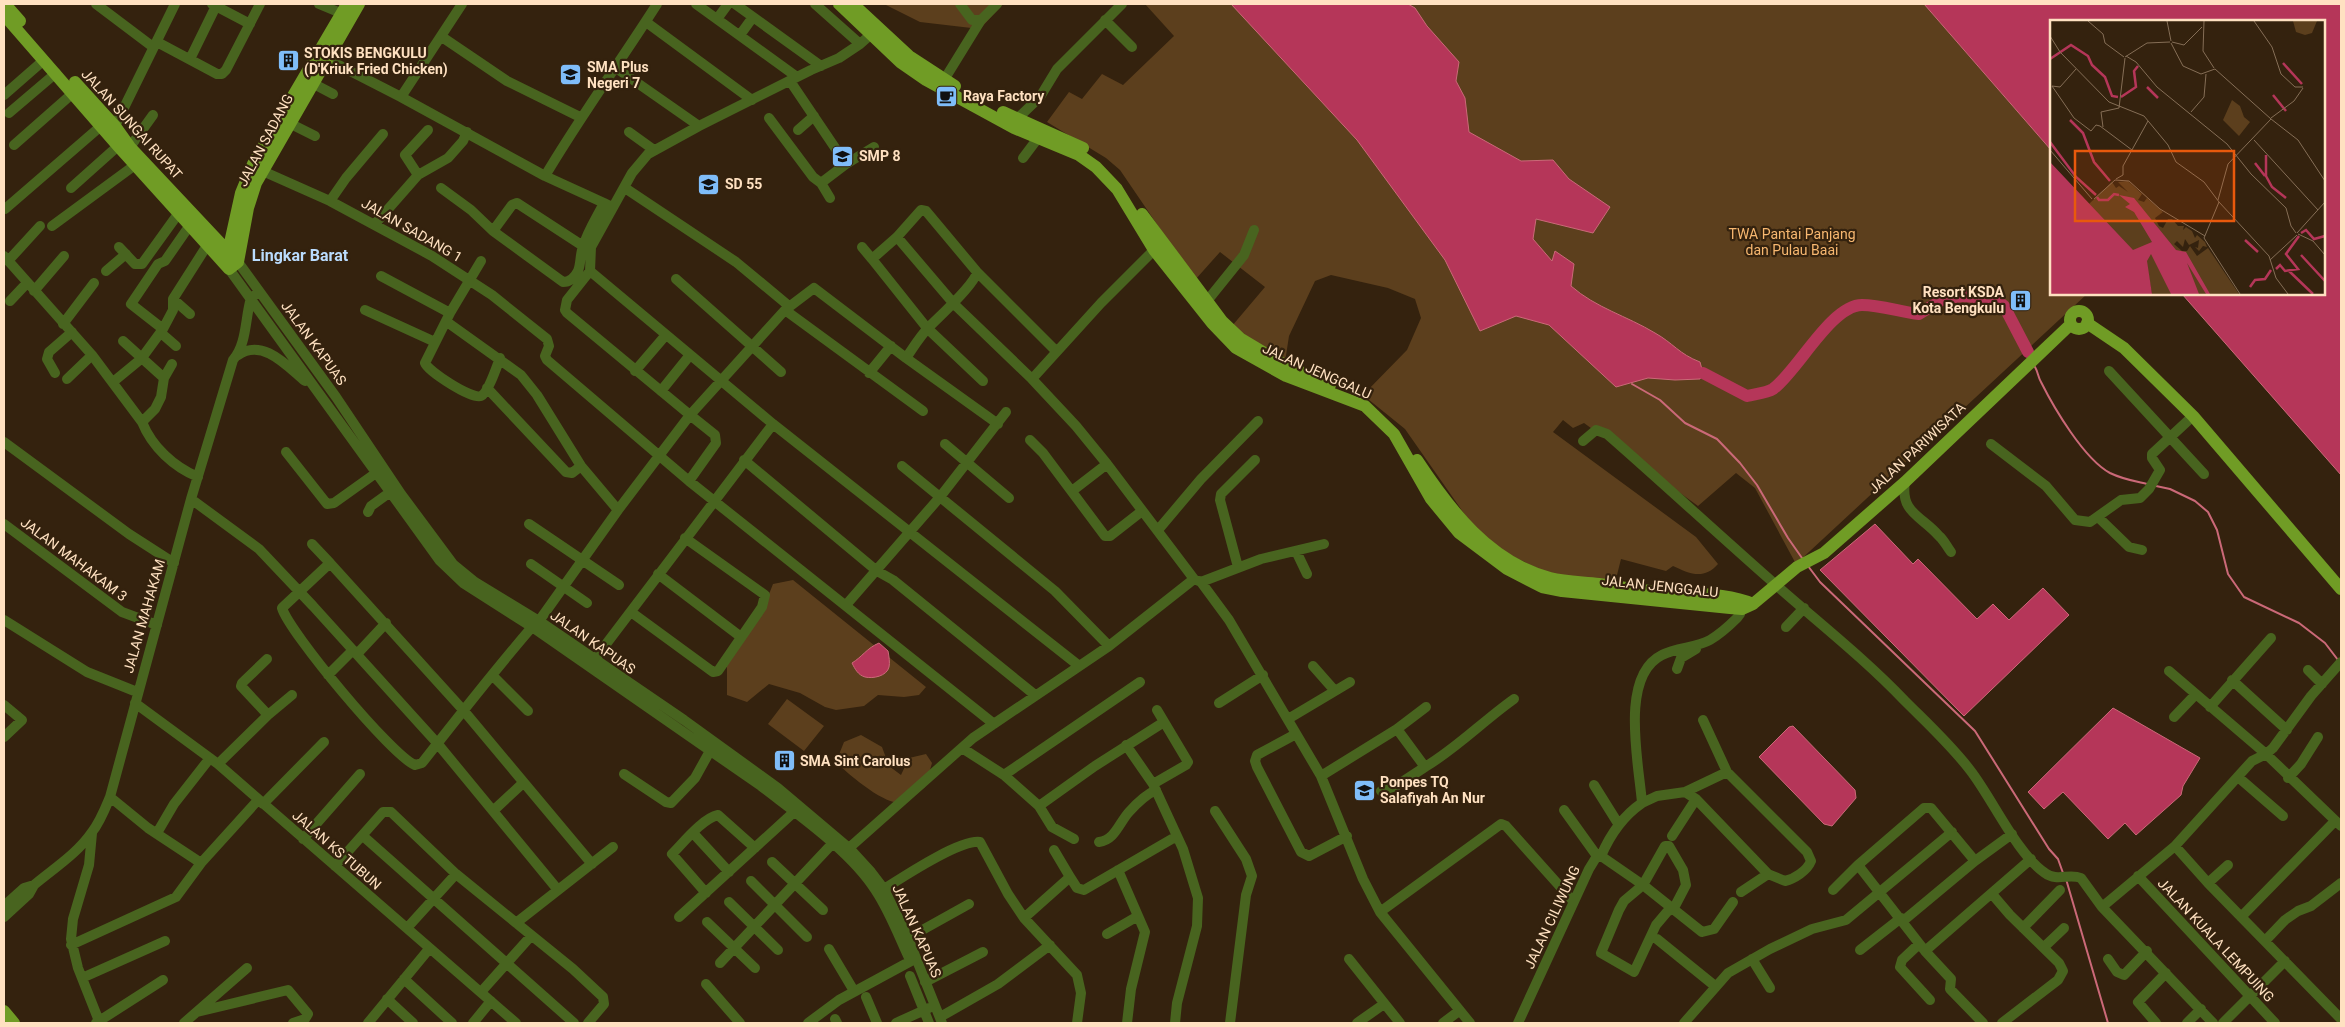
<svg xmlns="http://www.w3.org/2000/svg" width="2345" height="1027" viewBox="0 0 2345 1027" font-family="Roboto,sans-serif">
  <rect width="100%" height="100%" fill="#34220e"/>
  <path fill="#5c3f1d" d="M884,4H1003L980,29L920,22Z
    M1145,4H1924L2051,150V294H2087L1796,564L1755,488L1736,473L1698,506L1584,423L1573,428L1563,420L1553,432L1696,537L1718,564C1704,580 1690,574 1673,566L1666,571L1621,559L1615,583L1562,580L1502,551L1470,522L1405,429L1363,395L1407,350L1421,318L1415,299L1388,288L1331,275L1315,281L1289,336L1285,362L1232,326L1265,287L1220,252L1195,280L1120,170L1106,158L1047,122L1069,92L1082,99L1102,74L1123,85L1174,36Z
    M793,580L926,687L919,695L904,697L878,695L864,706L836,710L825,707L800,693L769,684L747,702L727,695V662L762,612L773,584Z
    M787,699L824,726L804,751L768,724Z
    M861,735L882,747L889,766L901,775L909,758L926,754L932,763L925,787C919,792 910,800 902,802C886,807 847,773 836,762L844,742Z"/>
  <path fill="#b53659" stroke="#cb6978" d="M1231,4H1408L1415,8L1427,26L1459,62L1456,81L1465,98L1469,132L1521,161L1553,160L1569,179L1610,207L1593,233L1536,219L1533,239L1552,261L1555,251L1574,264L1571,286C1596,308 1627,316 1655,333C1673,343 1679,354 1700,362L1703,373L1700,379L1675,380L1648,378L1616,387L1549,325L1516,316L1480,331L1445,260L1357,140Z
    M1924,4H2341V475L2182,294H2324V21H2051V150Z
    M1875,524L1913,564L1918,559L1977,619L1993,604L2009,620L2043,588L2069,615L1964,716L1820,570Z
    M879,643L888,651C889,656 890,663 889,667C887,676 873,679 865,677C858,675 855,669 852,663C862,657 867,648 879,643Z
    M2113,708L2200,758L2183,786L2181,795L2136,835L2125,823L2108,839L2063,792L2044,809L2028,792Z
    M1793,726L1855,790L1856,798L1832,826L1824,824L1759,757L1789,727Z"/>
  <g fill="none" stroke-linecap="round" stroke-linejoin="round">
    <path stroke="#cb6978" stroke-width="2" d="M2035,367C2038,372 2038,377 2041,382C2054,408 2084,459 2110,473C2122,479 2134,481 2147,484
      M1632,384L1660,400L1685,423L1717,439L1740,463L1757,485L1788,538L1802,558
      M2156,486L2170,489L2195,501L2208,512L2217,530L2228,574L2244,597L2299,623L2325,643L2338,660
      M1808,566L1820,582L1975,731L2049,849L2058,859L2063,873
      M2066,879L2108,1023"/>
    <path stroke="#b53659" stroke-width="12" d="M1703,373L1747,396C1755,394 1767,393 1773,389C1797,372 1831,305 1862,305C1880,305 1901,312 1919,314L1945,298L1964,296L1995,299L2004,306L2028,352"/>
    <path stroke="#48641f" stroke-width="10" d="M96,4L153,47
      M212,4L250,24
      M319,4L343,14
      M696,4L797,77
      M735,4L821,66
      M815,4L860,44
      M960,4L972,20H981
      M717,19L728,4
      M1105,20L1132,47
      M646,22L752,100
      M877,29L860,44L839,58L811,70L699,126L648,154L632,173L591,247L590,271L773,424L1078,665
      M740,35L753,17
      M442,37L507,81L580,117
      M157,42L217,74H222L226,70L260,4
      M321,56L401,97L545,176L604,203
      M190,59L217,4
      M616,68L699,126
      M944,80L981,20L997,4
      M790,81L846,164L874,147
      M312,83L333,94
      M4,95L44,60
      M401,97L462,4
      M9,113L56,73
      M769,118L813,177L821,183
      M1017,119L1040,97L1057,69L1122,4
      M291,124L315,136
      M111,130L115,126L175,4
      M798,130L814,116
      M629,132L654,150
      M14,145L73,93
      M130,147L153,115
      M1023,158L1038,138
      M258,169L330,201L432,256L492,295L547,339L549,346L545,356L547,360L567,377L689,481L994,724
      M418,175L405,155L428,130
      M545,176C580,117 620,62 657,4
      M71,188L118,146
      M441,188L471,210L493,231L563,282C570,282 575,277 578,271C581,264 580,254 583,247C587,232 597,217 604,203L610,206
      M625,188L736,262L789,306
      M830,198L821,183L846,164
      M330,201L346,178L383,134
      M5,209L101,126
      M375,224L418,175L448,158L463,141L467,132
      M52,226L135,165
      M493,231L512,205L517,203L583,246
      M897,237L954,304L1032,379
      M119,247L135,264H142L178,214
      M862,247L872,259
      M1154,250L1101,303L1032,379L1076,426L1107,464L1194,579L1201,582L1229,620L1321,776L1363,879L1380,912
      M4,256L92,355L142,422C152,447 174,467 198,477
      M8,261L40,226
      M481,261L450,313L425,363C428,371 472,400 481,396C488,393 497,366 500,358
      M238,262L336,397L401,494L453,564L475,582L539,621L684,720L778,788L849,848L871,872L884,889L908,938L942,1023
      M229,269L440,561L463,583L532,627L761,786C797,814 852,852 876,891C890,912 899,937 910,960
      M106,271L126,254
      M381,276L450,313
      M676,279L781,372
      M34,291L64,256
      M173,299L190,314
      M10,301L27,283
      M1207,301L1244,255L1254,230
      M365,310L435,342
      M785,310L923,411
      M447,322L521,375L537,395L581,466L618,510
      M63,324L94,283
      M163,329L131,304L158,264L165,261L190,225
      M161,333L176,346
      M123,341L164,378
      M238,355C263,338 287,366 305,381
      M906,358C913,348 920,336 929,327C939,317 975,284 977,272
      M635,371L665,336
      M2109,371L2204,474
      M55,373L47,359L49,352L72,332
      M869,373L891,346
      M67,379L92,355
      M983,381L927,328L872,259L897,237L921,210L926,211L977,272L1056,351
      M113,382L141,359L163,329L173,310V299L208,244
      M487,388L566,472L572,473L581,466
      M661,391L690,355
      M142,422L155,409L161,397L164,378L172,364
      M1030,440L1043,453L1105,536H1110L1142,511
      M1583,441L1596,430L1607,434C1663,483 1719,535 1776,585C1819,623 1865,659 1905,701C1927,723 1951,745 1970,770C1992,798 2017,854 2045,873C2057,882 2069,873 2081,878L2102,907L2175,846L2252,761L2266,754L2273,748L2311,696L2341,662
      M4,442L129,534L174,563
      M945,444L1009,498
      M1991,444L2046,486L2075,520L2090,522L2121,500L2140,498L2149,489L2160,470L2152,458V454L2193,416
      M286,452L327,504L334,503L376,473
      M744,460L877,571L893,580L1035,695
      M902,466L940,497L1006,412
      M689,481L716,443L715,435L690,415L785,310L814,288L906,358L998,424
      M1905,482C1900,513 1922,516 1939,536C1944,540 1947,547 1951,552
      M1072,491L1107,464
      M191,499L259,549L313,606L437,743L558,890
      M368,512L371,506L389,493
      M2099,518L2129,547L2142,550
      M4,524L122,612L157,625
      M529,524L619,585
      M1158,530L1201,479L1258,421
      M312,544L330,563
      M1296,551L1307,574
      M531,564L587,603
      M1238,567L1220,500L1221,494L1255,460
      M658,574L741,637
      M1201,582L1261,559L1324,544
      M846,605L940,497L1055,591L1109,646
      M631,612L713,672L718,671L762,607L765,595L685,538
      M4,620L87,672L137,692
      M539,621L618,510L690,415L567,313L565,310L567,300L590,271
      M532,627C494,671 458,717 422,763L415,765C392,756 289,632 282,608L330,563L464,711L592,864
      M1786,627L1804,608
      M357,654L386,623
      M594,660L773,424
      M1677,669L1681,658L1696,649
      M2308,670L2322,684
      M2169,671L2266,754L2341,826
      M328,675L353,650
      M492,675L528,711
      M2232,680L2287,730
      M1335,691L1350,682
      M135,703L218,764L516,1023
      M1219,703L1263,675
      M4,705L22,720L4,737
      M2210,707L2271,638
      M268,715L292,695
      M2174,717L2196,694
      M1288,719L1335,691L1313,666
      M1703,720L1727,772
      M1296,734L1257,755L1255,761L1257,767L1301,852L1309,856L1347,836
      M1126,745L1153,784L1183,849L1198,898L1197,926L1177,1003L1175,1023
      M962,748L1004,775L1039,806L1095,766L1164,722
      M218,764L268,715L241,686L242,683L267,659
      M1425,767C1457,748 1483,721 1514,699
      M624,774L666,802L671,803L695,778L710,751
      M1004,775L1140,682
      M1321,776L1397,729L1426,707
      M2238,777L2283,816
      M2288,778L2301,764L2318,737
      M1153,784L1186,765L1188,762L1157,710
      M1594,785L1619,825
      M1381,791L1396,786L1425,767L1397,729
      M110,797L148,828L201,863
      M1642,803L1657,796L1685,792L1727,772L1807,852L1811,861C1807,871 1794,879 1785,881L1768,874L1696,799L1685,792
      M263,804L324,742
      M1039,806L1052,827L1074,839
      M494,810L523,783
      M1564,810L1597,856
      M1215,811L1246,859L1252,876L1246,895L1230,1023
      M92,833L89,865L73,919L71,939L78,968L99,1021
      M157,833L174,804L210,758
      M693,833L729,872
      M363,836L574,1023
      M1672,836L1696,799
      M303,839L360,774
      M1099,842C1115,840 1119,823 1129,812C1137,803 1145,795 1156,790
      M1665,846H1669L1683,870L1686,885L1674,908L1667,912L1656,925L1634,972L1601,953L1619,910L1624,901L1643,885Z
      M2175,846L2208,883L2341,1019
      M849,848L973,738L1109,646L1194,579
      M1054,850L1070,877
      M1601,856L1643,885L1702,932L1714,929L1733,902
      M1975,861L2012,834
      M772,862L823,910
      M335,866L383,812H391L456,874L573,969L603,997L604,1004L588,1023
      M1118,870L1145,932L1131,989L1127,1023
      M2138,876L2275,1023
      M751,881L807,937
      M2208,883L2228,865
      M884,889C903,877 960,839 980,842L1008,894L1024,918L1077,975L1081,993L1077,1023
      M1833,890L1858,865
      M1741,892L1768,874
      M706,893L672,854C683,843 703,818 718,815L755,848
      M1992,894L2010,915L2059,963L2063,971L2058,980L2002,1023
      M729,902L778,950
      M4,906L24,888L34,885
      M2102,907L2213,1023
      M4,917L29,894L34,885C53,869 78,853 92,832C100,822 105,809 110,797L191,499L233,360C247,344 245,318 251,298L255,295
      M679,917L794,812
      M2241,917L2335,821
      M1024,918L1070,877L1077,888L1084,890L1177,836
      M1903,921L1975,861L1931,808H1924L1858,865L1925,951L2031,859
      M707,922L755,968
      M516,923L613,847
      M407,928L456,874
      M2023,928L2060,890
      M1107,934L1138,916
      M908,938L969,904
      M1657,939L1715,986
      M2265,941L2285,920L2298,911L2311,906L2341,883
      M1919,944L1902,960L1900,967L1930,1000
      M71,945L176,897L201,863L258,800
      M2044,947L2064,928
      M829,949L854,991
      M1860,950L1901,918
      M1925,951L1951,979L1950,989L1983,1023
      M1349,959L1400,1023
      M1752,959L1770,988
      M2108,959L2117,972L2124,975L2147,951
      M720,963L832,844
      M910,976L929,1023
      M82,978L165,941
      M404,979L452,1023
      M925,982L983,952
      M706,984L740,1023
      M481,992L531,936
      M866,997L877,1023
      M387,999L413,1023
      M197,1012L288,990L308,1014L305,1019L293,1023
      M940,1017L998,984L1050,945
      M835,1019L837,1023
      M96,1023L163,980
      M184,1023L247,968
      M368,1023L429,949
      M473,1023L491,1001
      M808,1023L839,1000L911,961
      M896,1023L929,1008
      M1357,1023L1384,1004
      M1443,1023L1459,1011
      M1470,1023L1380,912L1501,824L1506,826L1573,901
      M1518,1023L1589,869L1597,856H1601C1610,835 1623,816 1642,803C1639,764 1619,676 1662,655C1677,647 1696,648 1710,640C1720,634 1729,626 1737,618L1740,614L1743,603
      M1684,1023L1728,973L1770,949L1812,929L1846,920L1952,832
      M2156,1023L2138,1002L2166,973
      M2187,1023L2201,1009
      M2223,1023L2285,961"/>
    <path stroke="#709c25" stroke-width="12" d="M5,4L20,21
      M839,4L900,62L926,80L1014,128L1079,155L1096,167L1117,189L1154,250L1212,323L1236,348L1286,376L1365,406L1394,434L1431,499L1459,533L1507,569L1542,587L1562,591L1730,608L1742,609L1753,604L1797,567L1824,553L1905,482L2071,324
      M853,4L909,56L955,86
      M4,15L118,146L229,269L238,262L248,208L256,183L359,4
      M75,82L115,126L130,147L238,262
      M1003,112L1083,148
      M1142,214L1222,321L1241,339L1283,364L1330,385
      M224,255L228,252L241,193L253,164L347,4
      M2070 320a9 9 0 1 1 18 0a9 9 0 1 1-18 0Z
      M2087,323L2124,348L2193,416L2341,589
      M1417,460C1450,510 1489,562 1550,578C1566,582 1583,582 1599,584C1621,587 1642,591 1663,592C1692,595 1726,592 1753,604
      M4,1011L14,1023"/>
  </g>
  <defs>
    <symbol id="building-square" viewBox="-11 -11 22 22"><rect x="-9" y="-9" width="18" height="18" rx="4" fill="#7fbdf9" stroke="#34220e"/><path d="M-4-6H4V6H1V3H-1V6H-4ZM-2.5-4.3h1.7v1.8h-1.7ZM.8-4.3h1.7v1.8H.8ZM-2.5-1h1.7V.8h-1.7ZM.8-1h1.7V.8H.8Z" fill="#111"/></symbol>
    <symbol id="school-square" viewBox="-11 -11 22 22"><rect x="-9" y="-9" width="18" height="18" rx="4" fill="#7fbdf9" stroke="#34220e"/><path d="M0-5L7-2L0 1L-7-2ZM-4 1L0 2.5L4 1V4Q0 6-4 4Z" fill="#111"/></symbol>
    <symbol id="cafe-square" viewBox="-11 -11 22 22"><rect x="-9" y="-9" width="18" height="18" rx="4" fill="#7fbdf9" stroke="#34220e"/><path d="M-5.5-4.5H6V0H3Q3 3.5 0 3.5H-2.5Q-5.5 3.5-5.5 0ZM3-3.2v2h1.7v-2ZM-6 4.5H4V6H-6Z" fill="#111"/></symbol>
  </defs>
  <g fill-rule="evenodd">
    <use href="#building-square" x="276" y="48" width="25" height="25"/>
    <use href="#school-square" x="558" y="62" width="25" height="25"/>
    <use href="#cafe-square" x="934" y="84" width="25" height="25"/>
    <use href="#school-square" x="830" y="144" width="25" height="25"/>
    <use href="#school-square" x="696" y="172" width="25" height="25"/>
    <use href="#building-square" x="2008" y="288" width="25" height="25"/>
    <use href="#building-square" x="772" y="748" width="25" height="25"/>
    <use href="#school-square" x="1352" y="778" width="25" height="25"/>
  </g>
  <g text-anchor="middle" stroke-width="4.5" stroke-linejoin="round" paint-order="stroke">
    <g font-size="14" font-weight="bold" fill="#ffe1c1" stroke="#34220e" text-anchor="start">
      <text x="304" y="58">STOKIS BENGKULU<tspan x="304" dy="16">(D'Kriuk Fried Chicken)</tspan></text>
      <text x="587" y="72">SMA Plus<tspan x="587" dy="16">Negeri 7</tspan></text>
      <text x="963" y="101">Raya Factory</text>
      <text x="859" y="161">SMP 8</text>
      <text x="725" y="189">SD 55</text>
      <text x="2004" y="297" text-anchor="end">Resort KSDA<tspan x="2004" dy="16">Kota Bengkulu</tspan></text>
      <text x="800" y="766">SMA Sint Carolus</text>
      <text x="1380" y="787">Ponpes TQ<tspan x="1380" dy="16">Salafiyah An Nur</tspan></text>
    </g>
    <g font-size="14" fill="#ffe1c1" stroke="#34220e">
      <text transform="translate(132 124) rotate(48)" y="5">JALAN SUNGAI RUPAT</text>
      <text transform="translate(265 140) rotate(-62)" y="5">JALAN SADANG</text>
      <text transform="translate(412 230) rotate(30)" y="5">JALAN SADANG 1</text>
      <text transform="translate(314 343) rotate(54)" y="5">JALAN KAPUAS</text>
      <text transform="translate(1317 371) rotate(24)" y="5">JALAN JENGGALU</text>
      <text transform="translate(1917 448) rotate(-43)" y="5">JALAN PARIWISATA</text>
      <text transform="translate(74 559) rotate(37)" y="5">JALAN MAHAKAM 3</text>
      <text transform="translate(1660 586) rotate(6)" y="5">JALAN JENGGALU</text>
      <text transform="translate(144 616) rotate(-74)" y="5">JALAN MAHAKAM</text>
      <text transform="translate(593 642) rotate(35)" y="5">JALAN KAPUAS</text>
      <text transform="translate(337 850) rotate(41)" y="5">JALAN KS TUBUN</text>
      <text transform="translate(1552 917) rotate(-65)" y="5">JALAN CILIWUNG</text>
      <text transform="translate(917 931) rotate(66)" y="5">JALAN KAPUAS</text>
      <text transform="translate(2216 940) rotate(47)" y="5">JALAN KUALA LEMPUING</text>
    </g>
    <g font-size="14" fill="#f8b870" stroke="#34220e">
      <text x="1792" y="239">TWA Pantai Panjang<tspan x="1792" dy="16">dan Pulau Baai</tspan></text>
    </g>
    <g font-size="16" font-weight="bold" fill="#badcfe" stroke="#34220e">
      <text x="300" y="261">Lingkar Barat</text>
    </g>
  </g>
  <g transform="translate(2050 20)">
    <rect width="275" height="275" fill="#34220e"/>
    <path d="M243,1H267L262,13L255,15L246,12ZM182,80L190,86L194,97L200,102L189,116L173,100ZM78,161L92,174L88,180L94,182L97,178L113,192L105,198L109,206L113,208L118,199H122L128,206H134L133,210L136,207L142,211L145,218L147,215L155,222L157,227L153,226L149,231L145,227L148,228L149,220L139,225L135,219L133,227L127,221L124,224L132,231H137L140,226L147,236L158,228L189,274H102L97,246L39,184L62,162L66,168L69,166L78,172L68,162Z" fill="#5c3f1d"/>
    <path d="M0,142L83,230L102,222L84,192L75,187L80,184L69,175L84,178L126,230L136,232L160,274H156L137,243L149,274H121L101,234L97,241L102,274H0Z" fill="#b53659"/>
    <path fill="none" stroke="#b53659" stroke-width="2.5" d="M0,39L21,25L38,36L42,45L55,57L62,76L68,77M233,43L252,64M97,67L108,78M223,75L236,91M71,77L86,67L84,51L88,46M20,100L33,113L44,142L60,161M0,122L26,157L46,175M216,135V156L222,167L236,178M205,143L215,156M47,177L49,180H58L64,174L69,175M251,213L256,210L264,219L275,216M195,220L208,232M251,235L275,261M226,249L230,245L235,251L248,249L236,234L249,216M239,251L263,274M200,267L205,260L215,259L221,250"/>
    <path fill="none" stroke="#856e56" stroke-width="1" d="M38,1L53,14L55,23L74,37M117,1L121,21M154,1L153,31L164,48M204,1L222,27L231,54L245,67H253M0,16L10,32L59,82L94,96L118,125L126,142L154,162L169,182M122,22L134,25L152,7M121,23L133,46L151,54L165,49L221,99M76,36L86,42L107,67L177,124L201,154L236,188L241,206L246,213M75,37L97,23L120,22M2,66L24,98L41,111L46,105L50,106L82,130M2,66L10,67L26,49M51,92L53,107M51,92L69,88L75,38M141,92L154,77L156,54M221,98L244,81L253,68M221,99L248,120L275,161M204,120L268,190M0,130L42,179M66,159L73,155V146L98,101M44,179L65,160L79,161L110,189L155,216M168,180L178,144L221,99M247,213L275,182M248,214L263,221L275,235M220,240L247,215M190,274L154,218L169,182L219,236L226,258L238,274"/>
    <path fill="#e8590c" fill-opacity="0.15" stroke="#e8590c" stroke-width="2.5" d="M25,131H184V201H25Z"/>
    <rect width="275" height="275" fill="none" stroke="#ffe1c1" stroke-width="2.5"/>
  </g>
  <rect width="2345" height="1027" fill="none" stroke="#ffe1c1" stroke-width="10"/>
</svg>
